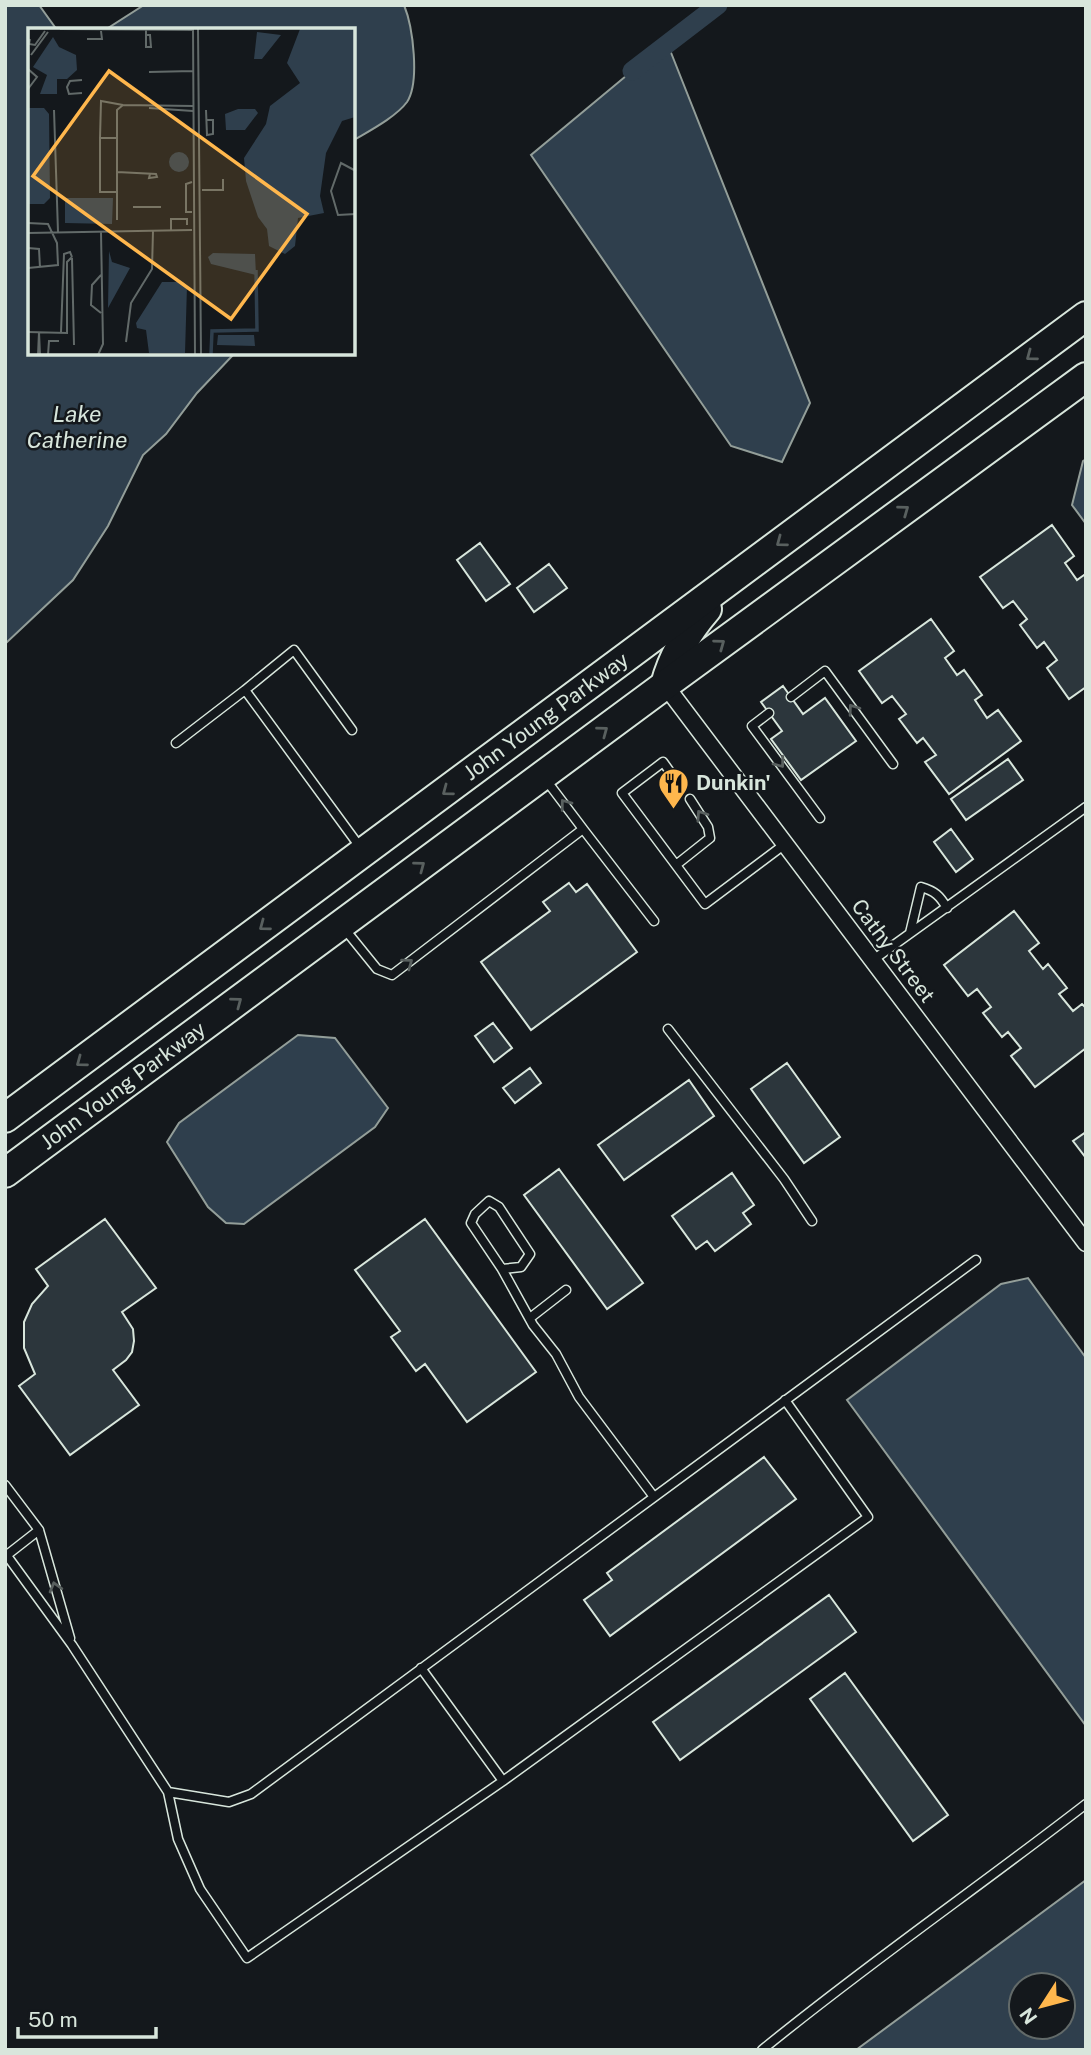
<svg xmlns="http://www.w3.org/2000/svg" width="1091" height="2055" viewBox="0 0 1091 2055" font-family="'Public Sans',sans-serif">
  <rect width="100%" height="100%" fill="#14181c"/>
  <path fill="#2f3f4d" stroke="#939e99" stroke-width="2" fill-rule="evenodd" d="M5,5H39L57,30H30V354H234L197,393L166,434L143,455L108,526L73,580L5,644Z
    M144,5H404C413,27 420,82 407,102C396,117 369,131 354,140V30H105Z
    M668,45L810,403L782,462L731,446L531,155L632,71Z
    M1086,459V524L1072,505L1083,461Z
    M298,1035L335,1038L388,1108L375,1127L244,1224L226,1223L208,1207L167,1142L179,1123Z
    M1028,1278L1086,1358V1726L847,1400L1001,1284Z
    M1086,1880V2050H856ZM1063,1985V2027H1021V1985Z"/>
  <g fill="none" stroke-linecap="round" stroke-linejoin="round">
    <path stroke="#2f3f4d" stroke-width="19" d="M632,71L718,5"/>
  </g>
  <path fill="#2c363c" stroke="#d8e6dc" stroke-width="2" d="M1052,525L1074,556L1065,563L1077,580L1084,575L1086,577V687L1069,699L1047,668L1057,660L1044,642L1037,648L1020,625L1027,619L1013,601L1003,608L980,577Z
    M480,543L510,584L486,601L457,560Z
    M549,564L567,588L534,612L517,588Z
    M931,619L954,651L945,658L957,675L964,670L982,695L975,700L987,718L998,710L1021,741L949,794L925,762L936,755L923,738L917,743L899,719L906,714L892,696L882,703L859,671Z
    M783,686L803,714L825,698L856,741L801,780L771,739L782,731L761,702Z
    M1008,759L1023,780L966,820L951,799Z
    M951,829L973,859L956,872L934,842Z
    M569,883L576,892L587,884L637,952L531,1030L481,962L550,911L543,902Z
    M1014,911L1039,943L1029,951L1043,969L1048,964L1067,988L1059,994L1073,1011L1082,1004L1086,1008V1048L1035,1087L1011,1056L1021,1048L1008,1032L1002,1037L983,1013L991,1007L977,989L968,996L944,965Z
    M493,1023L512,1048L494,1062L475,1036Z
    M787,1063L840,1137L804,1163L751,1089Z
    M530,1068L541,1083L515,1103L503,1088Z
    M689,1080L714,1116L624,1180L598,1145Z
    M1086,1132V1158L1073,1141Z
    M559,1169L643,1283L607,1309L524,1195Z
    M732,1173L754,1205L743,1213L751,1224L715,1251L707,1241L696,1249L672,1216Z
    M105,1219L156,1288L122,1312L133,1329L134,1341L132,1352L126,1360L113,1370L139,1405L70,1455L19,1386L35,1374L24,1348V1322L32,1304L48,1286L36,1269Z
    M425,1219L536,1372L467,1422L425,1364L416,1371L391,1337L400,1331L355,1270Z
    M764,1457L796,1499L610,1636L584,1600L612,1580L607,1573Z
    M829,1595L856,1632L680,1760L653,1722Z
    M845,1673L948,1815L913,1841L810,1699Z"/>
  <g fill="none" stroke-linecap="round" stroke-linejoin="round">
    <defs>
      <path id="service" d="M245,690L294,650L352,730
        M791,697L825,671L893,764
        M769,713L752,726L820,818
        M176,743L245,690L360,847
        M678,783L663,762L622,793L705,904L785,844
        M583,829L654,921
        M676,865L710,838L708,827L690,799
        M343,927L377,969L392,975L583,829L546,780
        M910,933L921,887C935,891 940,896 947,908
        M873,960L1086,807
        M668,1029L784,1179L812,1221
        M502,1269L521,1267L530,1254L499,1207L489,1201L475,1214L471,1223L502,1269L533,1325L556,1354L579,1397L654,1497
        M530,1318L566,1290
        M5,1485L39,1530L70,1638
        M5,1553L72,1645L168,1792L229,1802L251,1794L976,1260
        M7,1555L39,1530
        M421,1668L503,1781L868,1517L785,1400
        M168,1792L178,1839L200,1889L247,1958L503,1781
        M762,2050C867,1964 979,1887 1086,1804"/>
      <path id="minor" d="M665,685L1086,1243"/>
      <g id="trunk">
        <path d="M665,685C673,655 687,632 707,609"/>
        <path id="s1" d="M5,1118L1086,316"/>
        <path id="s2" d="M5,1173L665,685L1086,377"/>
      </g>
    </defs>
    <use href="#service" stroke="#d8e6dc" stroke-width="11"/>
    <use href="#minor" stroke="#d8e6dc" stroke-width="19"/>
    <use href="#trunk" stroke="#d8e6dc" stroke-width="32"/>
    <use href="#service" stroke="#14181c" stroke-width="8"/>
    <use href="#minor" stroke="#14181c" stroke-width="16"/>
    <use href="#trunk" stroke="#14181c" stroke-width="28"/>
  </g>
  <defs><path id="oneway-chevron" d="M-2-3.5L2.5 0L-2 3.5" fill="none" stroke-width="1.6" stroke-linecap="round" stroke-linejoin="round" transform="scale(1.75)"/></defs>
  <g stroke="#59605f">
    <use href="#oneway-chevron" transform="translate(1031 356) rotate(143)"/>
    <use href="#oneway-chevron" transform="translate(904 510) rotate(-36)"/>
    <use href="#oneway-chevron" transform="translate(781 542) rotate(143)"/>
    <use href="#oneway-chevron" transform="translate(720 644) rotate(-36)"/>
    <use href="#oneway-chevron" transform="translate(853 709) rotate(-126)"/>
    <use href="#oneway-chevron" transform="translate(603 731) rotate(-37)"/>
    <use href="#oneway-chevron" transform="translate(780 763) rotate(53)"/>
    <use href="#oneway-chevron" transform="translate(447 791) rotate(143)"/>
    <use href="#oneway-chevron" transform="translate(565 804) rotate(-127)"/>
    <use href="#oneway-chevron" transform="translate(701 815) rotate(-124)"/>
    <use href="#oneway-chevron" transform="translate(420 866) rotate(-37)"/>
    <use href="#oneway-chevron" transform="translate(264 926) rotate(143)"/>
    <use href="#oneway-chevron" transform="translate(408 963) rotate(-37)"/>
    <use href="#oneway-chevron" transform="translate(237 1002) rotate(-37)"/>
    <use href="#oneway-chevron" transform="translate(81 1062) rotate(143)"/>
    <use href="#oneway-chevron" transform="translate(55 1587) rotate(-106)"/>
  </g>
  <defs>
    <symbol id="restaurant-pin" viewBox="-11 -11 22 30"><path d="M0 17L-7.5 6A9.5 9.5 0 1 1 7.5 6Z" fill="#ffb74d" stroke="#14181c"/><path d="M-5-6h1v4h1v-4h1v4h1v-4h1v5L-1.5 .5V6h-2V.5L-5-1ZM5-6V6H3V1.5H1.5Q1.5-4 5-6Z" fill="#111"/></symbol>
  </defs>
  <g fill-rule="evenodd">
    <use href="#restaurant-pin" x="656" y="766" width="35" height="47"/>
  </g>
  <g text-anchor="middle" stroke-width="5" stroke-linejoin="round" paint-order="stroke">
    <g font-size="21" fill="#d8e6dc" stroke="#14181c">
      <text dy="7" stroke="none"><textPath href="#s1" startOffset="674">John Young Parkway</textPath></text>
      <text transform="translate(893 951) rotate(53)" y="7">Cathy Street</text>
      <text dy="7" stroke="none"><textPath href="#s2" startOffset="147">John Young Parkway</textPath></text>
    </g>
    <g font-size="21" font-weight="bold" fill="#d8e6dc" stroke="#14181c" text-anchor="start">
      <text x="696" y="790">Dunkin'</text>
    </g>
    <g font-size="23" font-style="italic" fill="#d8e6dc" stroke="#14181c">
      <text x="77" y="422">Lake<tspan x="77" dy="26">Catherine</tspan></text>
    </g>
  </g>
  <g transform="translate(28 28)">
    <rect width="327" height="327" fill="#14181c"/>
    <path d="M272,1H327V89L314,93L298,125L292,168L296,185L270,190L267,218L257,226L241,218L239,201L230,189L218,153L216,130L238,96L242,78L272,55L259,35ZM229,4L253,7L234,31H226ZM25,9L31,19L48,27L49,42L39,51H29V66H12L19,47L5,39ZM0,80H16L21,86L22,170L16,176H0ZM210,81H227L230,85L217,102H198L197,86ZM141 134a10 10 0 1 1 20 0a10 10 0 1 1-20 0ZM85,170L84,196L37,195V170ZM81,223L84,234L102,240L80,280ZM185,225L227,226L228,247L183,236L180,229ZM134,254H155L159,258L157,325H121L118,302L109,300L108,295ZM226,307L227,318L189,317L190,307Z" fill="#2f3f4d"/>
    <path fill="none" stroke="#2f3f4d" stroke-width="3.5" d="M183,326L184,303L229,302L228,242"/>
    <path fill="none" stroke="#626a69" stroke-width="2" d="M32,1L165,2M165,1L167,327M170,1L173,327M118,2V19H123L122,7H118M2,11L1,16L7,17L17,3M59,11H74L73,3M3,27L20,4M0,41L9,49L0,61M121,44L165,43M54,52L42,53L39,59L41,66L54,65M121,80L165,83M26,82L30,204M178,82L179,107L185,106V92H178M72,110L73,73L95,77M89,110H72V164H89M328,143L313,135L303,163L310,187L328,186M89,144L128,146L129,149L121,150L122,146M164,154L158,156V184H164M174,162H195V151M105,179H133M89,192V82L95,77L165,78M0,195L20,196L29,215L30,237L0,240M143,203V191H159V197M0,205L164,202M0,220L11,221L12,240M44,230L46,317M73,247L64,257L63,277L73,285M0,304L39,305V234L44,229M11,304L12,327M33,304L36,226L42,224L44,229M98,314L103,275L124,241L125,203M10,327L11,304M20,327L21,313H31M70,327L75,316L73,204"/>
    <path fill="#ffb74d" fill-opacity="0.15" stroke="#ffb74d" stroke-width="3.5" d="M81,43L279,186L203,291L5,148Z"/>
    <rect width="327" height="327" fill="none" stroke="#d8e6dc" stroke-width="3.5"/>
  </g>
  <rect width="1091" height="2055" fill="none" stroke="#d8e6dc" stroke-width="14"/>
  <g transform="translate(1042 2006) rotate(234)"><circle r="33" fill="#14181c" stroke="#626a69" stroke-width="2"/>
  <path d="M0-5L12 26L0 18L-12 26Z" fill="#ffb74d"/>
  <text y="-10" font-size="19" font-weight="bold" text-anchor="middle" fill="#d8e6dc">N</text>
  </g>
  <path d="M18 2027v10h138v-10" fill="none" stroke="#d8e6dc" stroke-width="3.5"/>
  <text x="28" y="2027" font-size="21" fill="#d8e6dc" stroke="#14181c" stroke-width="5" paint-order="stroke">50 m</text>
</svg>
